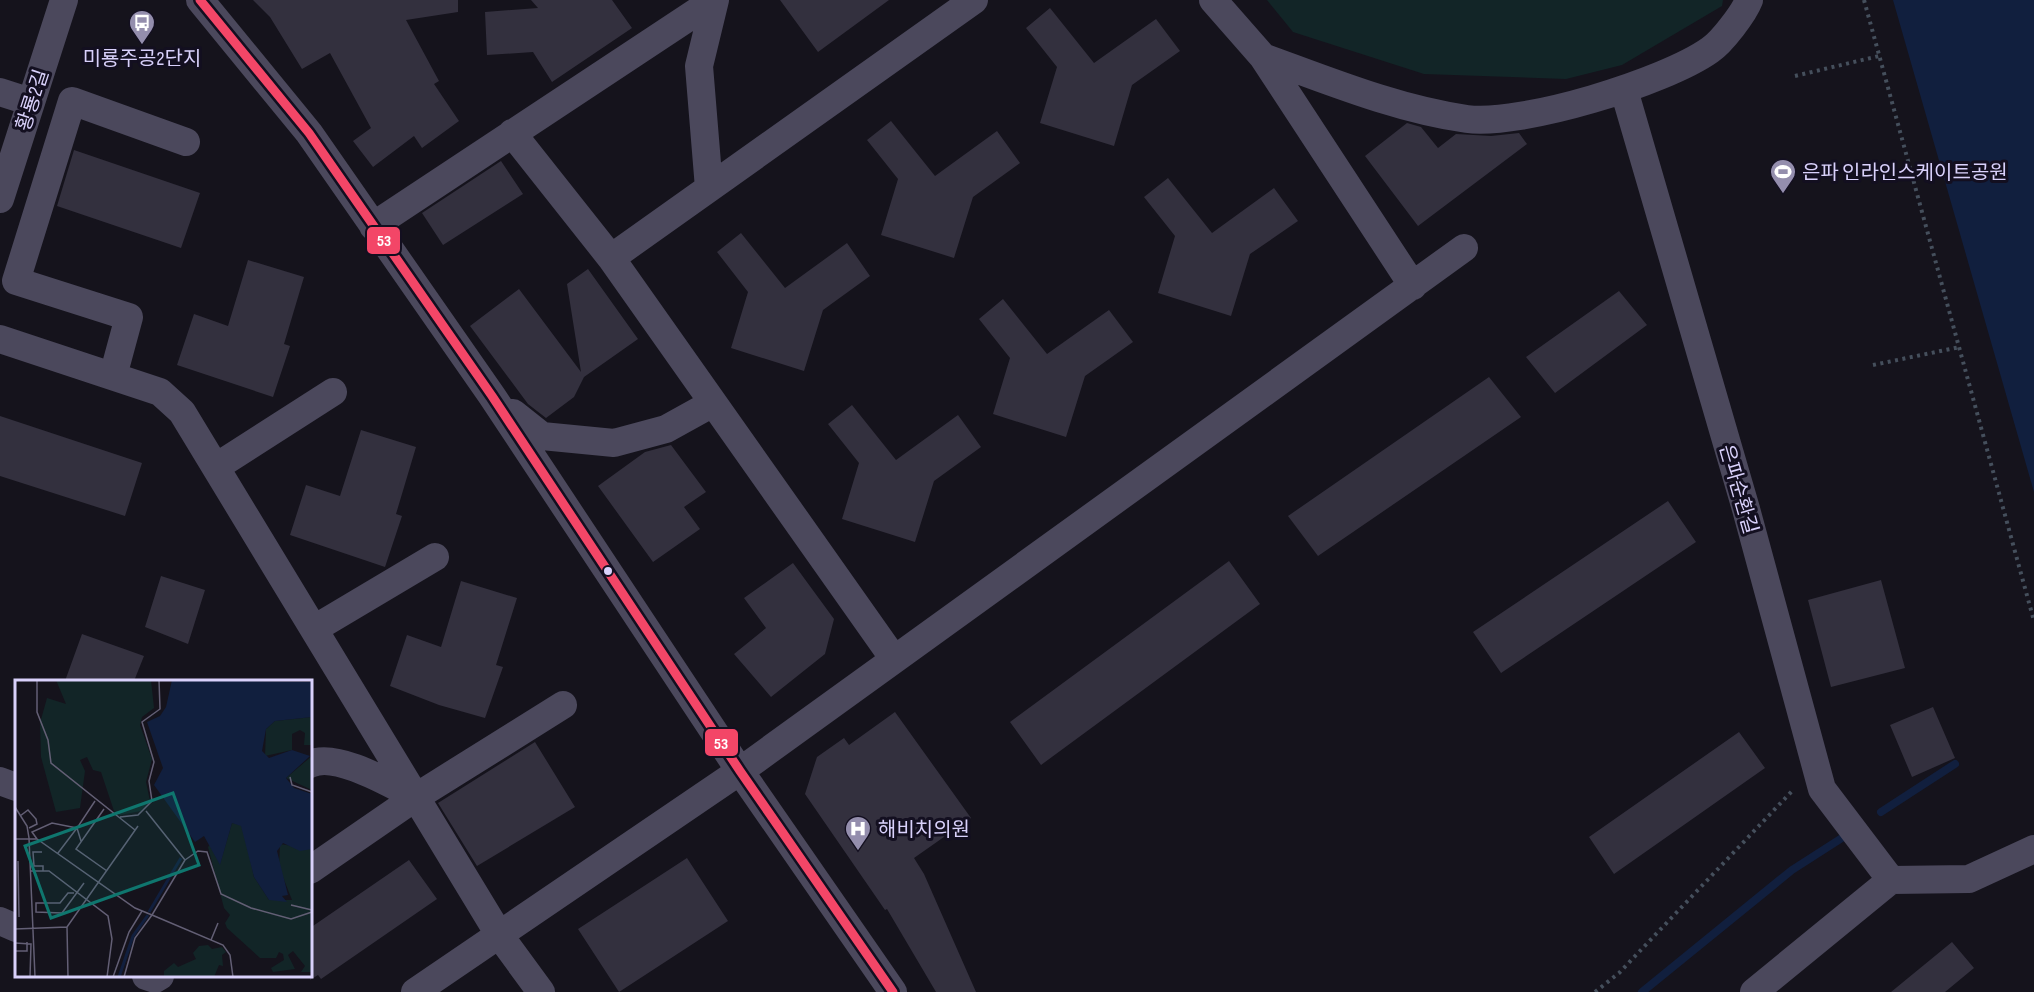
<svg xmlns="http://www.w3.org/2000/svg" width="2034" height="992" viewBox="0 0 2034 992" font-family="'Sofia Sans Condensed','Noto Sans KR',sans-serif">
  <rect width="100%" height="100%" fill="#15131c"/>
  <path fill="#122527" d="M1267,0H1723L1722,6L1622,65L1566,79L1424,74L1293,32Z"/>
  <path fill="#111f3e" d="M1893,0H2034V492Z"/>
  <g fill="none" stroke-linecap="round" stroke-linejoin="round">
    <path stroke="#111f3e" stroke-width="8" d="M1881,812L1955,764
      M1642,992L1792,870L1845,836"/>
  </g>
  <path fill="#33303e" d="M253,0H458V12L406,20L439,81L434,84L459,121L422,148L414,136L373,167L353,141L371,128L330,53L302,69L270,17Z
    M531,0H612L632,28L552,82L533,52L487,55L485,12L538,8Z
    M780,0H889L818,52Z
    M1050,8L1094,63L1156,19L1180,51L1132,85L1114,146L1040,123L1057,67L1026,28Z
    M891,121L935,176L997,131L1020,163L973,197L954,258L881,235L898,179L867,140Z
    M1407,123L1421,127L1438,148L1456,134L1491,136L1519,133L1527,144L1418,226L1365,156Z
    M74,150L200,193L181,248L57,206Z
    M501,161L523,194L443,245L422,213Z
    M1168,178L1212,233L1274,188L1298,221L1250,254L1231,316L1158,293L1175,236L1144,197Z
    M741,233L785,288L847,243L870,276L823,310L804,371L731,348L748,292L717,252Z
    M248,260L304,277L284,344L290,346L273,397L177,365L194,314L228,326Z
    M588,269L638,339L584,377L574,397L546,418L528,404L470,326L519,289L581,372L567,284Z
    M1619,291L1647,325L1555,393L1526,357Z
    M1003,299L1047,354L1109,310L1133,342L1085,376L1066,437L993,414L1010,358L979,319Z
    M1489,377L1521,417L1318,556L1288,516Z
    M852,405L896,460L958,415L981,447L934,481L915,542L842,519L859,463L828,424Z
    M0,416L142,463L125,516L0,476Z
    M361,430L416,447L396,514L402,516L385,567L290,535L306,485L340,496Z
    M671,445L706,492L684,507L700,529L653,562L598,486L645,452Z
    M1668,501L1696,542L1501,673L1473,632Z
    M1229,561L1260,604L1041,765L1010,722Z
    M793,563L834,619L825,654L771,697L734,654L766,628L744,598Z
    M161,576L205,590L188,644L145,627Z
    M1881,580L1905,668L1831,687L1808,600Z
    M461,581L517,598L496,665L503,667L485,718L439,705L390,686L407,635L441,647Z
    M82,634L144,656L134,681H65Z
    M1933,707L1955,758L1912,777L1890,725Z
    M895,712L971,818L914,858L924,874L976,992H936L887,909L885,910L805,794L817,757L844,738L849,745Z
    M1739,732L1765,768L1614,874L1589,837Z
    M535,742L575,807L477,866L438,803Z
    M687,858L728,921L619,992L578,929Z
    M409,860L437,899L321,979L318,975L310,980V928Z
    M1952,942L1974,968L1945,992H1891Z"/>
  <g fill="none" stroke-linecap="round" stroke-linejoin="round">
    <path stroke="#454f5c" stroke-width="4" stroke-dasharray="3 4.5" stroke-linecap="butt" d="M1864,0L2034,621
      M1795,76L1879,56
      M1873,365L1960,347
      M1595,992L1619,973L1794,789"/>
    <path stroke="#4b485c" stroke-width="28" d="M200,0L309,133L492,396L740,771L893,992
      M1213,0L1263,57L1413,286
      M1263,57C1329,81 1397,109 1467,119C1522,126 1665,82 1710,50C1722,42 1744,13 1749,0
      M1624,90L1746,509L1822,789L1891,880
      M0,92L31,102
      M512,133L611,258
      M709,188L699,66L715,0
      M0,199L64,0
      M373,226L713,1
      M0,339L160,392L182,412L500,936L541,992
      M113,376L129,317L16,281L72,101L186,142
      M513,413L542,436L614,443L666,429L713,403
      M216,467L333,392
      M314,629L435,557
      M894,659L611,258L974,0
      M310,764C336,751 392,785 416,797
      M0,781L16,787
      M310,870L416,797L563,705
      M1891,880L1969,879L2034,849
      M0,921L16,928
      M146,976L155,979L160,976
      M415,992L740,771L1464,248
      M1754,992L1891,880"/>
    <defs>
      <path id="bus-1" d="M200,0L309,133L492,396L740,771L893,992"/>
    </defs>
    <use href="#bus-1" stroke="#130f20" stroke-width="14"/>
    <use href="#bus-1" stroke="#f34667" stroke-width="9"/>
  </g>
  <defs>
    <symbol id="bus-pin" viewBox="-11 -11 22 30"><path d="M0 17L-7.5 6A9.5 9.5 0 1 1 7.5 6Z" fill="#948ead" stroke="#130f20"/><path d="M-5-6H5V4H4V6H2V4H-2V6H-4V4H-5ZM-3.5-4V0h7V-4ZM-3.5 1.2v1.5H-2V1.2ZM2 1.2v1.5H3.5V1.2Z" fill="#fff"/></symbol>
    <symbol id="stadium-pin" viewBox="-11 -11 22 30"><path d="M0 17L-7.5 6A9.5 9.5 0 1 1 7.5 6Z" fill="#948ead" stroke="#130f20"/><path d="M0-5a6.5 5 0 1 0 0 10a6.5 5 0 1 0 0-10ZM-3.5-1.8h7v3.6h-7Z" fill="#fff"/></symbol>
    <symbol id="hospital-pin" viewBox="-11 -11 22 30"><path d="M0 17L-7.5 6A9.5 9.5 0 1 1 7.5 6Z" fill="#948ead" stroke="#130f20"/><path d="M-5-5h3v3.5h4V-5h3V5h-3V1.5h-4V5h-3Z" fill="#fff"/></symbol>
  </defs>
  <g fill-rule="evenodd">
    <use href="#bus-pin" x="127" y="8" width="30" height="40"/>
    <use href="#stadium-pin" x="1768" y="157" width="30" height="40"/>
    <use href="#hospital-pin" x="843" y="814" width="30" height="40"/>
  </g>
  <circle fill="#d9d1fb" stroke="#130f20" stroke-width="2" cx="608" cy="571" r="5"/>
  <g text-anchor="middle" stroke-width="6" stroke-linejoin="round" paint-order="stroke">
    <g font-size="20" fill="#d9d1fb" stroke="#130f20" text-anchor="start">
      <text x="142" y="65" text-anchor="middle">미룡주공2단지</text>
      <text x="1802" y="179">은파 인라인스케이트공원</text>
      <text x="878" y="836">해비치의원</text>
    </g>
    <g font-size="20" fill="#d9d1fb" stroke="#130f20">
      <text transform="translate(32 100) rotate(-72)" y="7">황룡2길</text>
      <text transform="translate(1739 489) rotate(74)" y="7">은파순환길</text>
    </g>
  </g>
  <g transform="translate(15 680)">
    <rect width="297" height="297" fill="#15131c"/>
    <path d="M41,0H136L139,28L127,37L125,45L137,79L131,102L135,121L126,131L105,135L99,131L86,92L78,90L72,77L65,80L70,91L65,128L41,132L26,77L25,43L32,18L51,24ZM297,37V65H289L290,53L285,50L277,54V70L250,76L251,49L260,41ZM297,76V110L271,98ZM217,143L226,145L229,152L239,197L254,220H277L264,187L265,164L297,169V292H286L290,286L278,271L273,275L280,289L258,292L256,288L269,280L268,274L264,272L261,278H245L212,248L210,243L215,235L209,228L193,167L195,165L205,184ZM193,265L197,269L207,267L211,272L207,275L208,286L204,285L199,297H149V291L159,283L163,287L181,279L178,273L184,266Z" fill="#122527"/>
    <path d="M157,0L297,2V37L260,41L251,49L247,71L254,78L277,70L295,76L271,98L279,108L297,114V169L285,171L268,163L262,171L273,215L267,216L272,222L254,220L239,197L226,146L217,143L205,185L189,156L180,162L139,105L148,88L132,42L145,36L151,27Z" fill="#111f3e"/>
    <path fill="none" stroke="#111f3e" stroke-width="3" d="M134,232L166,178M104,297L118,256L133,235"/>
    <path fill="none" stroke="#635f75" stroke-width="1.5" d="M22,0V32L33,60L36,83L120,150M275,97L277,105L297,112M0,127L12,146L14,158L20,297M89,129L61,169L92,191M131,131L170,180M5,136L13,130L21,139L22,144L14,148M105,137L123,135L137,121L134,101L139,82L127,42L145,29L144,0M0,159H22L120,228L137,235L170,180M22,159L17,152L37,143L62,148L43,173M66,161L62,148L80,121M27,172H18L19,186H28V191M170,180L183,171L192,172L206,214L236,228L276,239L297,232M3,181L4,237M16,191H34L93,236L97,259L92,297M59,213H53L45,223H21V232L47,233L69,203M276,225L297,230M52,247L53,297M0,249L52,247L123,146M196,260L203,243M0,263L16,264L15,297M0,271H12V262M98,297L114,252L127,231M109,297L120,258L137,235L208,265L215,275L218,297"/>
    <path fill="#0f766e" fill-opacity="0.15" stroke="#0f766e" stroke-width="3" d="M158,113L184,185L36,238L10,166Z"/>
    <rect width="297" height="297" fill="none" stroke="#d9d1fb" stroke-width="3"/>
  </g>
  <g stroke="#130f20" stroke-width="2">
    <rect x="366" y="226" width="35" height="29" rx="6" fill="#f34667"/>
    <rect x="704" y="728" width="35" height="29" rx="6" fill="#f34667"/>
  </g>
  <g font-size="16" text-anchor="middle" font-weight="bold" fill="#fff">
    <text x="384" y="246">53</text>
    <text x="721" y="749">53</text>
  </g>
</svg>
